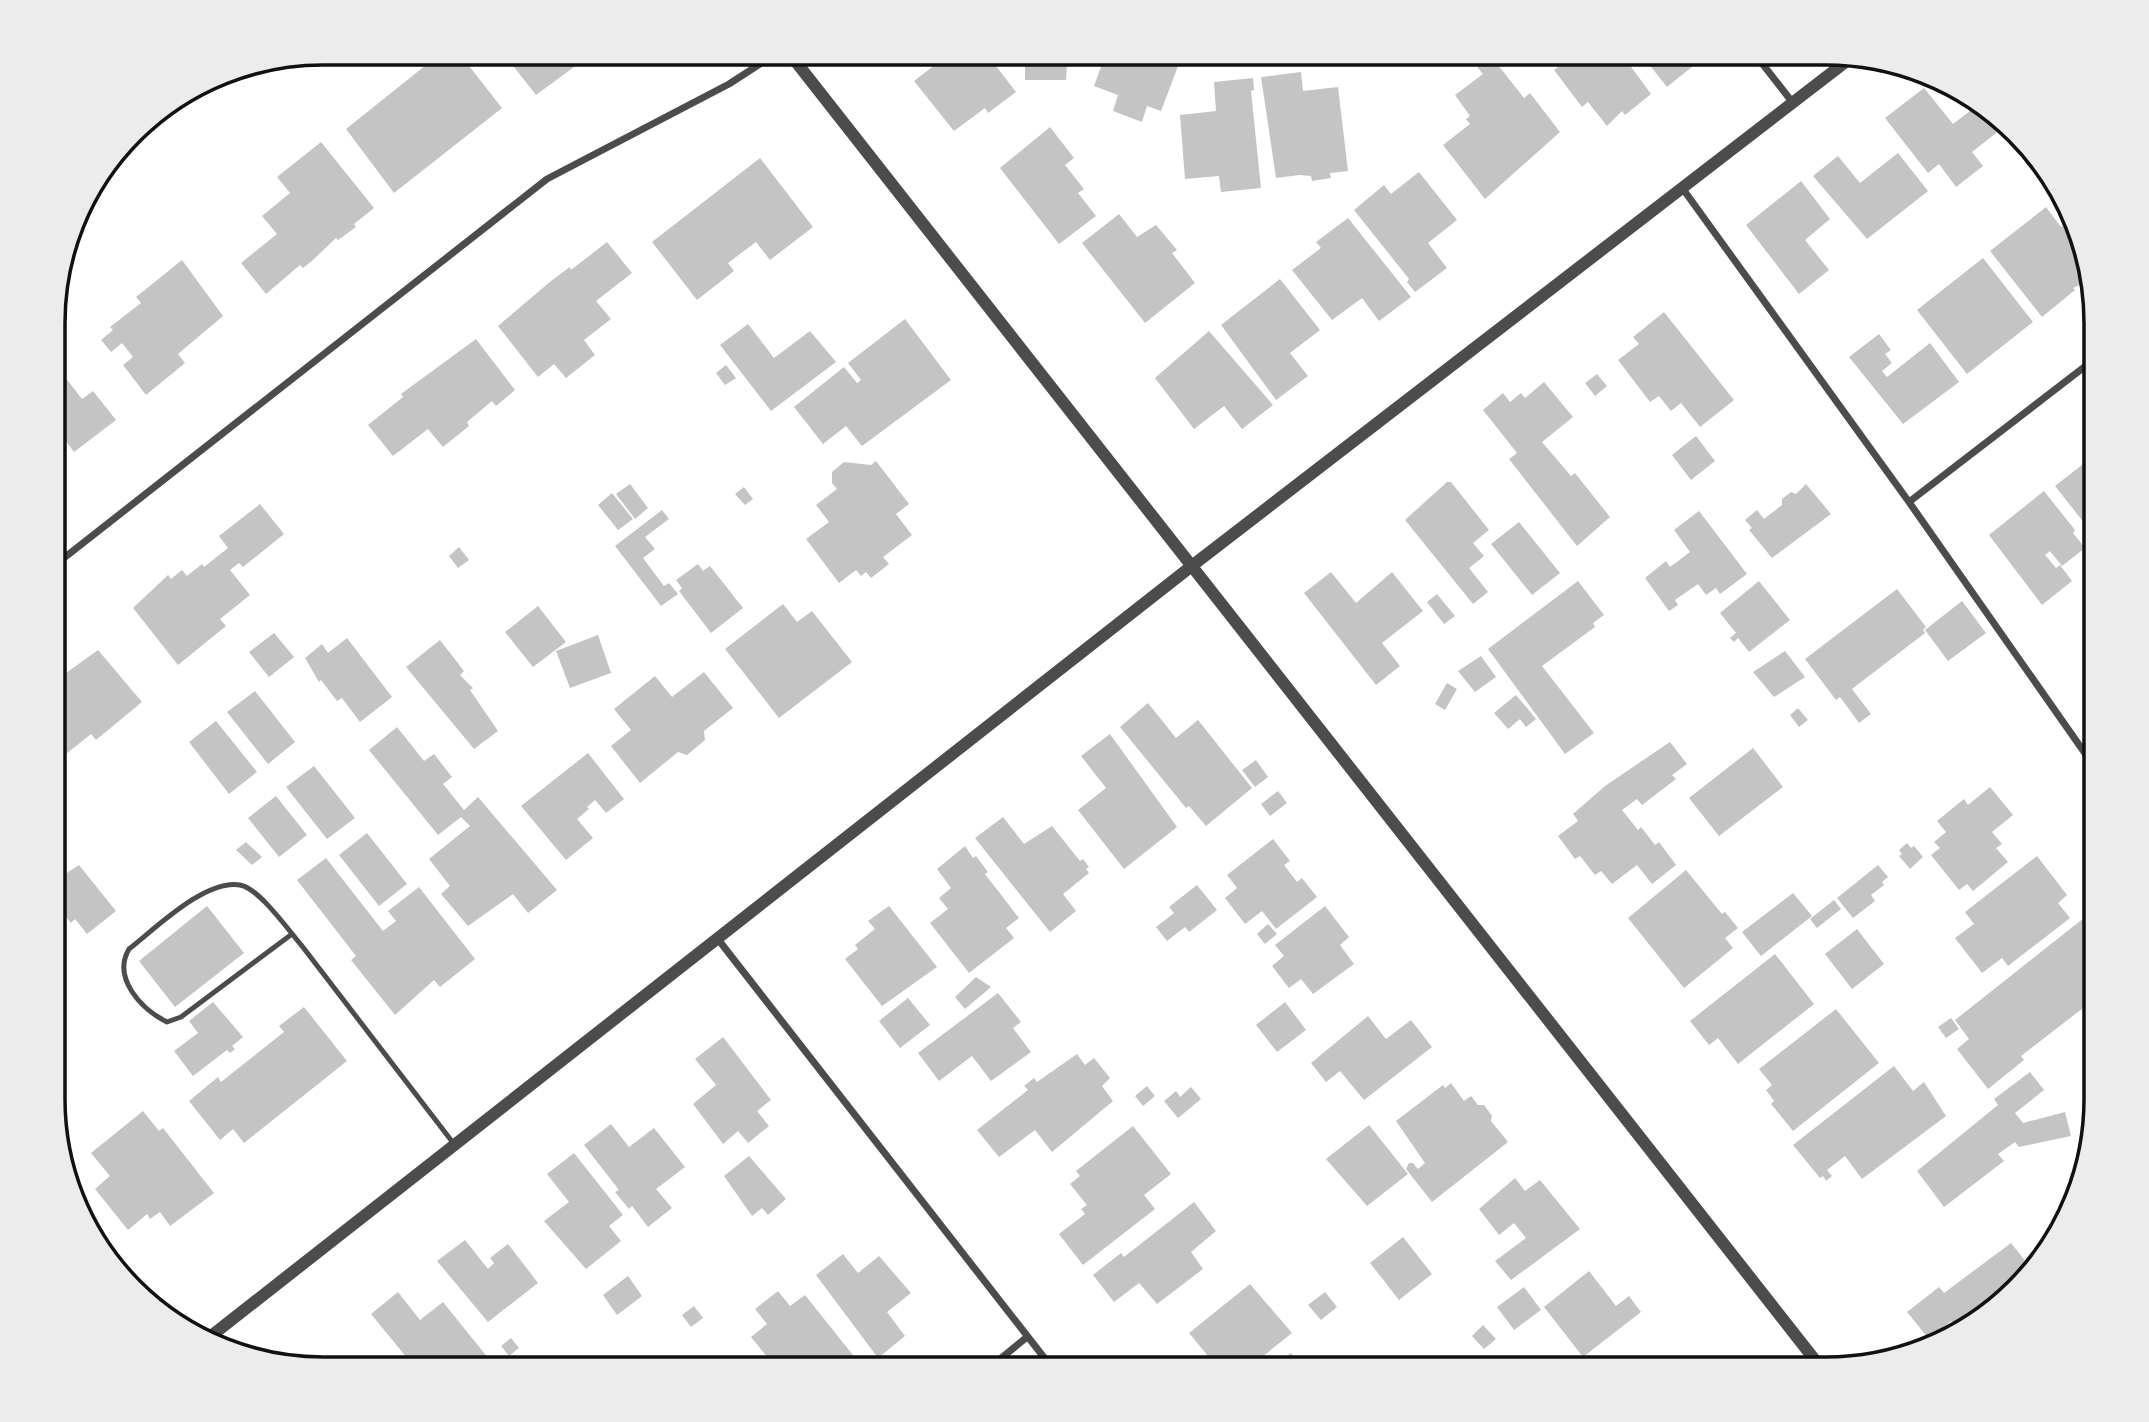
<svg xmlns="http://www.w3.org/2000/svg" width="2149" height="1422" viewBox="0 0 2149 1422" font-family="'Titillium Web',sans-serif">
  <rect width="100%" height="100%" fill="#fff"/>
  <path fill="#c4c4c4" d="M441,53H459L502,108L394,193L346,129Z
    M503,53H593L536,95Z
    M940,53H986L1016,92L988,113L985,108L954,131L914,81L944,58Z
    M1013,53H1076V64H1067L1066,80H1025V64H1013Z
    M1106,53H1183L1161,111L1147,106L1142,122L1113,111L1118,95L1094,86Z
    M1466,53H1514L1498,65L1524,98L1530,93L1560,132L1485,199L1443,145L1470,124L1466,119L1470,116L1455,95L1483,74Z
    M1576,53H1621L1651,94L1625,115L1622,111L1607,126L1588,102L1582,107L1554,70Z
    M1640,53H1709L1667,87Z
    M1301,72L1303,91L1338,87L1348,171L1330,173L1331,178L1312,181L1311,176L1299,175L1276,178L1261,77Z
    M1253,78L1254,90L1251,91L1261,188L1221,192L1219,176L1185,179L1180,115L1216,111L1214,82Z
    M1924,88L1953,124L1979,104L2000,130L1972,152L1983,166L1956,187L1939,164L1928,173L1885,118Z
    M1050,127L1074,158L1065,165L1084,189L1078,193L1096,216L1059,244L1000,168Z
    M321,142L374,208L354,224L356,227L338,240L336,238L313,260L303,268L300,265L266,294L241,263L277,234L262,216L290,193L277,177Z
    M1898,153L1928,191L1867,239L1813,176L1838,156L1860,183Z
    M760,158L813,227L770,260L756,242L728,263L734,271L697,300L652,242Z
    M1419,172L1457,220L1428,243L1447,268L1415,292L1407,282L1409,279L1354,210L1384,185L1391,194Z
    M1801,181L1830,219L1805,240L1829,270L1799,294L1746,225Z
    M2046,207L2061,227L2071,222L2088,281L2073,288L2075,290L2042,317L1990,251Z
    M1119,214L1137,237L1156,225L1177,250L1172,253L1195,283L1145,323L1082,243Z
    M1348,218L1411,297L1379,321L1362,298L1332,320L1292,270L1321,248L1316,242Z
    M607,242L632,273L596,301L611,319L584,340L595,355L566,378L554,364L538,377L498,326L551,281L570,267L571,270Z
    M1983,258L2033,322L1967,374L1917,310Z
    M182,260L223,316L178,354L185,363L146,395L123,365L133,357L122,343L111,352L101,340L113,330L110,327L141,303L136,297Z
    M1280,279L1320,330L1290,353L1308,376L1276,400L1221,325Z
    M1664,312L1734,400L1700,427L1681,403L1671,411L1659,396L1650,402L1618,360L1639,344L1633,337Z
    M905,319L951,380L862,446L846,426L823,444L794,407L844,367L857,383L861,380L848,363Z
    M748,324L774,358L810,331L836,362L771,411L720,345Z
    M1209,331L1273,405L1242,429L1224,406L1194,429L1155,378Z
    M1879,334L1891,350L1885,354L1892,363L1882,371L1887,377L1930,343L1959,382L1903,424L1849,357Z
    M476,339L515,390L496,406L492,401L467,422L469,426L443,447L428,429L393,456L368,425L403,397L401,394Z
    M55,364L82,399L93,391L116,420L74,452L62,436L55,441Z
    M726,365L736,378L725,385L716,373Z
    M1597,374L1607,386L1595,396L1585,383Z
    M1544,382L1573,417L1542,442L1571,476L1575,473L1610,517L1577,546L1509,459L1517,453L1483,410L1503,393L1510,402L1521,393L1525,398Z
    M1696,436L1715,461L1691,480L1672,455Z
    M2096,454V538L2055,486Z
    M876,461L909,504L896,514L912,535L883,557L889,564L871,578L866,572L861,576L856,570L839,583L806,539L829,522L816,505L837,489L832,483V472L844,462L871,465Z
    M1447,482H1451L1489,530L1473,543L1484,556L1469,568L1488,592L1473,604L1405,520Z
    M630,484L648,508L635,519L616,494Z
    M1806,484L1831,514L1772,558L1749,530L1752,528L1745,520L1757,510L1764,519L1782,505V499L1791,492L1796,494Z
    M744,487L753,499L745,505L735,494Z
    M2044,491L2075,530L2073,533L2085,548L2062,566L2050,551L2045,555L2056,568L2060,565L2072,581L2042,605L1989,535Z
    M612,493L633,519L618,530L598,505Z
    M260,504L284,534L243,567L239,563L230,570L250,595L220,619L226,626L178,665L133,608L168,575L171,579L182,570L187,576L202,564L204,567L228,548L219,536Z
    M662,510L669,519L645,537L655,549L643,558L664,586L669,583L678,594L661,606L615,546Z
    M1699,511L1747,574L1720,594L1716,588L1706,595L1698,584L1675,600L1678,605L1669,611L1645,578L1666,561L1670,567L1690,552L1674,530Z
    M1519,522L1560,573L1532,595L1491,544Z
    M459,547L469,560L458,568L449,556Z
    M698,564L703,571L710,566L743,608L711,633L679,591L682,588L676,580Z
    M1331,572L1356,603L1392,572L1423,611L1382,643L1400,666L1376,685L1304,593Z
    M1578,581L1604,615L1593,623L1595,627L1542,666L1594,733L1565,754L1488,649Z
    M1759,581L1790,620L1749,652L1738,638L1734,642L1730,638L1736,633L1720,613Z
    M1897,589L1926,627L1923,630L1925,633L1852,689L1871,714L1859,723L1840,697L1836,700L1805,659Z
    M1437,594L1455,616L1444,624L1427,602Z
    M1962,601L1986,633L1948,661L1925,630Z
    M783,604L797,622L812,611L852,662L779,718L725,649Z
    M538,606L566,642L533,667L505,632Z
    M274,633L294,657L269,677L249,652Z
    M598,635L611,673L570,688L556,651Z
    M347,638L392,697L360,722L342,698L337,701L321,680L319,682L305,658L322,644L328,653Z
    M440,640L464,671L460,675L473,688L470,690L498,731L474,749L406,667Z
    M98,650L142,702L96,740L91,734L61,758L55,750V681Z
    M1785,651L1805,677L1774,697L1753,672Z
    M1481,656L1496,677L1475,692L1458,671Z
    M704,672L733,708L704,731L705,740L687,755L678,752L640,783L611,746L631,730L614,709L655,676L672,697Z
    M1447,683L1457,689L1445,710L1435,704Z
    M255,691L295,742L268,764L227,712Z
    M1516,695L1536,719L1526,727L1520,719L1508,729L1494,713Z
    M1148,703L1176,738L1198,720L1252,788L1206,826L1189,806L1186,808L1120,727Z
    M1798,708L1808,720L1799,727L1790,715Z
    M216,721L257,772L229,794L189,742Z
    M397,727L424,761L434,754L452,777L443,784L464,810L478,797L557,890L528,913L513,894L468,926L441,894L450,886L429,859L470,826L461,817L438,835L369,750Z
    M1110,734L1177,827L1124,869L1078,810L1106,788L1081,756Z
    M1670,742L1687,764L1672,775L1676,779L1642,805L1637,799L1622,810L1638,830L1641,827L1655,845L1659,842L1676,865L1652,884L1637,865L1612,884L1601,871L1595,875L1580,856L1575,859L1558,836L1578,821L1573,814L1605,786Z
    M1753,748L1783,787L1719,836L1689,798Z
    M588,753L624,799L606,813L595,800L587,807L589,809L577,819L593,838L566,860L521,806Z
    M1256,760L1268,777L1255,787L1242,770Z
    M314,766L355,818L327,839L286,787Z
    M1990,787L2013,815L1992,832L2002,844L1996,848L2008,862L1973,891L1967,884L1959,890L1931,855L1940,848L1934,842L1946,832L1937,821L1964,799L1968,805Z
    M1278,791L1287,803L1270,816L1261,804Z
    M276,796L307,835L279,857L248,818Z
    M1003,817L1024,844L1052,826L1080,861L1083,859L1089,867L1086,869L1089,873L1063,894L1076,911L1050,932L975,838Z
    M367,833L407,884L379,906L339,855Z
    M1273,839L1290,861L1284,865L1297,882L1302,878L1317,897L1276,929L1262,911L1245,924L1225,898L1237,888L1227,875Z
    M246,842L262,857L252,865L236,850Z
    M1907,843L1911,848L1914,846L1923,857L1910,869L1899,856L1902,854L1899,850Z
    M965,846L973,858L976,856L988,872L985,874L1019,918L1006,928L1014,938L969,973L930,923L948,909L939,898L951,888L937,869Z
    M2037,856L2067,895L2058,903L2070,918L2008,966L2002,958L1982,973L1955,938L1974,924L1965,912Z
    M326,858L383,931L396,921L388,911L419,887L475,959L440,987L434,980L395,1015L351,960L356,956L297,880Z
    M79,865L116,911L87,934L75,919L71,923L57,906L63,901L55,891L59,878Z
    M1878,865L1888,877L1882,882L1884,885L1871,895L1875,901L1853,918L1837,898Z
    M1686,870L1722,914L1725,912L1738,928L1725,938L1733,948L1684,988L1628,918Z
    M1197,885L1217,910L1189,932L1185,927L1167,941L1156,927L1174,913L1169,907Z
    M1793,893L1812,916L1761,956L1742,932Z
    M1834,900L1841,909L1817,928L1810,919Z
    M207,906L244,953L175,1007L139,961Z
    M889,906L937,967L882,1006L845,959L858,949L855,945L875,929L868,921Z
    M1325,906L1349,937L1340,945L1354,964L1313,994L1301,979L1289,988L1272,966L1284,956L1275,945Z
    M2084,918L2096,934V998L2021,1056L2024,1060L1988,1089L1957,1049L1969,1039L1955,1020Z
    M1268,924L1277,934L1265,944L1257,934Z
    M1857,929L1884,964L1852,989L1825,954Z
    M1775,954L1814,1004L1738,1064L1718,1038L1709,1045L1690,1021Z
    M976,977L991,987L965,1009L955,997Z
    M998,993L1021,1022L1013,1028L1031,1052L991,1081L972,1056L939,1081L918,1053Z
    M908,998L930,1025L900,1048L879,1021Z
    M213,1002L243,1037L232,1046L235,1049L230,1053L227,1050L193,1076L174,1051L198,1033L189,1021Z
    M1285,1002L1306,1030L1277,1052L1256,1025Z
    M304,1007L347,1061L244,1143L233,1129L220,1140L189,1101L218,1077L221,1082L284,1032L279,1026Z
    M1836,1009L1879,1063L1793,1131L1771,1104L1774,1101L1766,1090L1772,1085L1759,1069Z
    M1368,1016L1386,1039L1411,1020L1432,1047L1364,1100L1340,1071L1326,1082L1311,1063Z
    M1951,1018L1959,1029L1946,1038L1938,1027Z
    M723,1037L771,1100L757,1111L769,1126L748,1143L738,1131L723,1144L693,1104L716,1085L695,1059Z
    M1077,1054L1085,1065L1094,1058L1110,1078L1102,1086L1113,1101L1052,1152L1035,1130L999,1157L977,1130L1028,1090L1024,1086L1034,1078L1037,1082Z
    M1894,1066L1913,1091L1924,1082L1946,1116L1862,1179L1845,1156L1827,1170L1832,1176L1826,1181L1823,1176L1820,1178L1793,1145Z
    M2030,1072L2044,1090L2015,1113L2023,1123L2065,1112L2071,1136L2019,1147L2015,1142L1998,1154L2004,1161L1944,1207L1917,1171L1998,1105L1994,1099Z
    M1451,1083L1464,1101L1471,1096L1478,1105H1484L1492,1116L1491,1121L1508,1142L1432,1202L1406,1169L1409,1163H1413L1418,1169L1425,1163L1396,1121L1443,1085L1445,1088Z
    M1147,1086L1155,1096L1143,1106L1135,1096Z
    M1191,1087L1201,1099L1178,1118L1164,1101L1176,1091L1180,1097Z
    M143,1111L159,1131L163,1128L214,1193L170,1226L160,1212L150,1219L147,1214L128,1230L95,1189L110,1176L91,1153Z
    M611,1124L629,1147L654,1128L685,1167L656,1189L672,1208L648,1227L632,1206L629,1209L615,1192L619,1190L584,1145Z
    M1369,1125L1408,1174L1367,1206L1326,1159Z
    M1133,1126L1171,1174L1144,1195L1155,1209L1083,1265L1059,1234L1085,1214L1081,1209L1087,1205L1070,1184L1080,1176L1076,1171Z
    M574,1153L623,1215L609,1226L621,1241L586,1269L544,1221L569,1202L547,1174Z
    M749,1156L786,1199L768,1215L762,1208L752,1216L724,1176Z
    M1515,1178L1525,1191L1540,1180L1580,1229L1511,1280L1495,1261L1526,1238L1514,1223L1499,1235L1479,1209Z
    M1194,1202L1216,1231L1191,1252L1203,1269L1157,1304L1139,1283L1114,1302L1093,1275L1121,1253L1124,1257Z
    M1403,1237L1432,1274L1399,1300L1370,1263Z
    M465,1240L488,1269L494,1263L490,1258L508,1244L538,1283L488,1322L437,1261Z
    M2011,1243L2031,1268L1961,1333L1951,1321L1929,1339L1907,1312L1939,1287L1944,1293Z
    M843,1254L858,1273L879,1256L911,1293L887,1312L905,1336L878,1358L816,1275Z
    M1589,1271L1616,1306L1629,1296L1641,1312L1583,1357L1544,1307Z
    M628,1276L642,1296L617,1315L603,1295Z
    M1250,1284L1292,1333L1247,1369H1191L1208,1356L1189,1333Z
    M1524,1287L1541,1310L1514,1330L1497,1307Z
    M778,1291L790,1306L805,1295L864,1369H817L814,1365L808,1369H777L751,1337L767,1324L755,1309Z
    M398,1292L420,1320L443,1302L493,1364L486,1369H416L371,1314Z
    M1325,1292L1337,1307L1321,1320L1308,1305Z
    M694,1306L703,1318L691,1327L682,1315Z
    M1483,1325L1496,1339L1484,1349L1472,1336Z
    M511,1338L519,1348L509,1356L501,1346Z
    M1291,1353L1299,1364L1304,1360L1311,1369H1270Z"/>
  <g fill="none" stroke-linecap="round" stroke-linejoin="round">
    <path stroke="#4c4c4c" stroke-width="5" d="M292,934L181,1017L167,1022C141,1009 112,978 129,949C155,929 205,879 240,885C259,888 289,931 302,946L454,1144"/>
    <path stroke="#4c4c4c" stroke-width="7" d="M1754,53L1793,103
      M1683,189L1909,502L2096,769
      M1909,502L2096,358
      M55,565L547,179L729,84L777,53
      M717,938L1053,1369
      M988,1369L1027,1337"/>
    <path stroke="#4c4c4c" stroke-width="12" d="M789,53L1822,1369
      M206,1340L1193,565L1852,57"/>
  </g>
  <path d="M0 0H2149V1422H0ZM323 65H1826A258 258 0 0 1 2084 323V1099A258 258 0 0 1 1826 1357H323A258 258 0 0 1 65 1099V323A258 258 0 0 1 323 65Z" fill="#ececec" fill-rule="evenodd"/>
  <path fill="none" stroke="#111" stroke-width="3.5" d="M323 65H1826A258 258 0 0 1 2084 323V1099A258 258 0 0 1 1826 1357H323A258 258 0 0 1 65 1099V323A258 258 0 0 1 323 65Z"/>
</svg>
